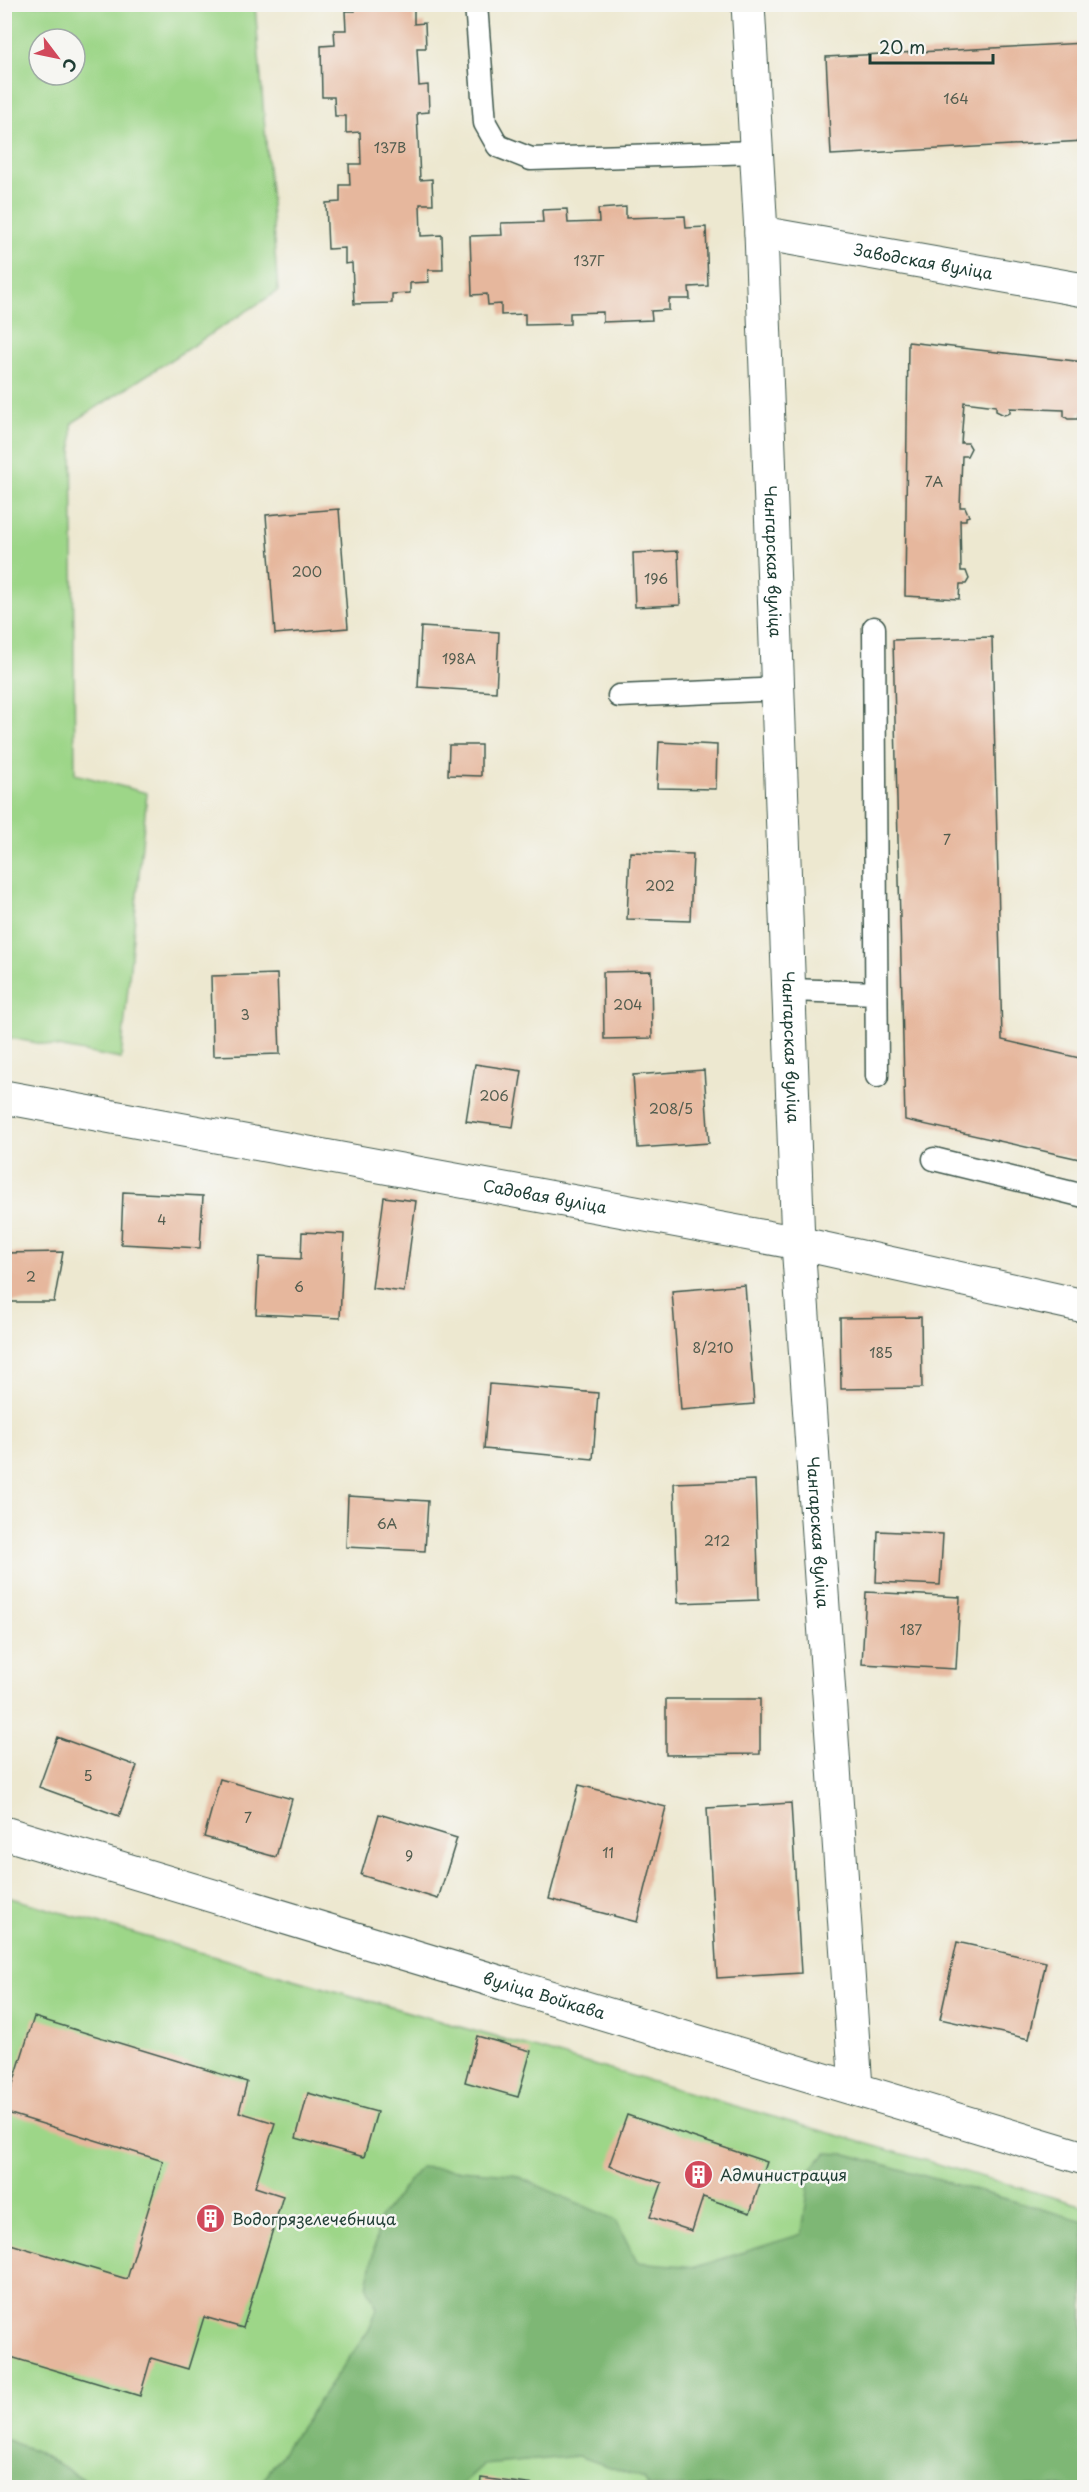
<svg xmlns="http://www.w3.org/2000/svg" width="1089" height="2492" viewBox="0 0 1089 2492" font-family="'Playpen Sans',sans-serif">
  <rect width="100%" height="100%" fill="#f6f6f2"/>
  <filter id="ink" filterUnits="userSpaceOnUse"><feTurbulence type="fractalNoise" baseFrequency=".0167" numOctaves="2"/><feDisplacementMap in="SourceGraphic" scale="12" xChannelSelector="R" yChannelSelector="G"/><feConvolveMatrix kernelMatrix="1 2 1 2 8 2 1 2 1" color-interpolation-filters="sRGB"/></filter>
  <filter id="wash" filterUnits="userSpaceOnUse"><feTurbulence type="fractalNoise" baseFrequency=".008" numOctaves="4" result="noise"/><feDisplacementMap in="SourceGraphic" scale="24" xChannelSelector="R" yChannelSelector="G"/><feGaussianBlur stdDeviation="1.35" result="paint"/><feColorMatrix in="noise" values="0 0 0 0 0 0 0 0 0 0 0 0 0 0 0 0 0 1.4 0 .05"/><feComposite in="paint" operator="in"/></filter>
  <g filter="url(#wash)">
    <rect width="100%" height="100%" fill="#ede8d0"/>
    <path fill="#9dd688" stroke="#5e8a5e" stroke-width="1.5" fill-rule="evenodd" d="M4,5H255L278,291L72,423L75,774L147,793L121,1059L5,1037ZM39,39H75V75H39Z
      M4,1896L1084,2206V2487H5Z"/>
    <path fill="#7eb774" stroke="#4e7a54" stroke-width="1.5" d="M826,2153L847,2154L1084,2221V2487H649L644,2479L579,2456L483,2465L459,2487H258L369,2330L377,2308L367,2287L380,2218L420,2167L512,2174L616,2220L637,2262L696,2267L802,2234L811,2169Z
      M4,2439L36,2451L97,2487H5Z"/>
    <g id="blocks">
      <path fill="#e6b79d" d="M354,4H414V24L425,23L426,48H417L419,86L428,85L429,112L417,113L420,180L432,179L433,204H420L421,236L442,235L443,270H428L429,282L410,283V293L392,294V303L354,304L352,263L345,264V248L328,249L326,203L340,202V185H350L349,164H361L360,132L346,133V116H335L334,97H322L321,46L335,45L334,30H346L345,11H355Z
        M1084,43V141L831,155L826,57Z
        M626,207V218L685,216L686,228L706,227L708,286L689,287L690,299H669V310L651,311L652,320L603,322V312L570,313V324L525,325V314L501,315V304L488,305L487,294L472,295L470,236L502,235L501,223L543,222L542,210L567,209L568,223L599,222L598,209Z
        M908,342L1084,362V413L1079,412L1078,419H1068L1064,416V410L1010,408V413L1004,415L996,411V406L964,402L961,443H968L971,448L967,456H962L960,507H965L969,516L966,517V520H960L961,571H966L969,579L966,584H960L959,599L905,596Z
        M339,509L348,628L275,634L266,515Z
        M678,551L680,605L635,607L633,553Z
        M421,627L499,632L496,692L418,687Z
        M992,637L1002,1040L1084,1059V1160L905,1120L893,640Z
        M659,742L717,745L716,789L657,788Z
        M449,745H481V776L448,775Z
        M630,852L693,854L690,921L627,919Z
        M651,971L652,1038L604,1039L603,972Z
        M277,974L280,1054L213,1056L211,976Z
        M475,1064L522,1071L513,1127L466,1121Z
        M704,1070L709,1143L638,1148L633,1075Z
        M123,1192L203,1196L200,1248L121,1244Z
        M384,1197L416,1201L404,1292L372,1288Z
        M302,1232L344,1234L340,1318L256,1314L259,1257L301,1259Z
        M63,1252L54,1302H4V1253Z
        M745,1285L754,1404L681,1410L672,1291Z
        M921,1317L922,1388L841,1389L840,1318Z
        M489,1384L598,1393L593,1459L484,1449Z
        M755,1480L759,1600L678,1603L674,1483Z
        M348,1496L428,1501L425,1551L346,1547Z
        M878,1531L943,1534L940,1585L876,1582Z
        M866,1592L960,1597L956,1669L862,1664Z
        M666,1699H760V1754L666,1755Z
        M57,1737L137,1766L119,1816L39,1787Z
        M220,1779L292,1799L276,1857L204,1837Z
        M579,1785L666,1807L637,1922L549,1899Z
        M791,1803L801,1973L717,1978L707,1808Z
        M379,1814L457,1838L438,1899L361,1875Z
        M957,1942L1046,1962L1029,2039L940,2019Z
        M34,2017L247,2082L239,2112L275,2123L255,2187L283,2196L243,2328L204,2317L188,2369L151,2358L140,2396L4,2355V2242L127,2279L163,2161L4,2112Z
        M477,2036L531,2051L518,2097L465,2082Z
        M308,2093L377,2112L364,2157L296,2138Z
        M627,2115L767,2162L750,2213L703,2197L692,2231L650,2217L662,2183L609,2166Z
        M481,2478L542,2486V2488H480Z"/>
    </g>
  </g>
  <g filter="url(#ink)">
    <use href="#blocks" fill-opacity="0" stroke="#3e574b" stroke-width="1.5"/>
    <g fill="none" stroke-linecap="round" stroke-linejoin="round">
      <defs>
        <path id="lane" d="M476,4L485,123L498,146L531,159L756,152
          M874,628L877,1076
          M619,696L780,689
          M790,990L876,993
          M934,1159L1084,1196"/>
        <g id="street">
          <path id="s1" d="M748,4L761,233L798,1243L856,2088"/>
          <path id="s2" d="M761,233L1084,290"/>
          <path id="s3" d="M4,1097L798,1243L1084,1306"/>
          <path id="s4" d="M4,1833L1084,2158"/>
        </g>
      </defs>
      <use href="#lane" stroke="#3e574b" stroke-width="25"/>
      <use href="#street" stroke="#3e574b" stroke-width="35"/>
      <use href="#lane" stroke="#fff" stroke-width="22"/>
      <use href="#street" stroke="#fff" stroke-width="33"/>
    </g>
  </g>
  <defs>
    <symbol id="building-disc" viewBox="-11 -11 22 22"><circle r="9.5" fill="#d1495b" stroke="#f6f6f2"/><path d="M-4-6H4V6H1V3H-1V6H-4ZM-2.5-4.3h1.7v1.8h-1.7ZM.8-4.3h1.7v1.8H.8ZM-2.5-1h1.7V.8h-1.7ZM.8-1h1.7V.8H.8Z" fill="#fff"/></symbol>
  </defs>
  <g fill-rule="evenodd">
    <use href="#building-disc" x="682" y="2158" width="33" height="33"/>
    <use href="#building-disc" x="194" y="2202" width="33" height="33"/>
  </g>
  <g text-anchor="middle" stroke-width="5" stroke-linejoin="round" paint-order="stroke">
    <g font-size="14" fill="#515c4e">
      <text x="956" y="104">164</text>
      <text x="390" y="153">137В</text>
      <text x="589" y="266">137Г</text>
      <text x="934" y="487">7А</text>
      <text x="307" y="577">200</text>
      <text x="656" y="584">196</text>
      <text x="459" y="664">198А</text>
      <text x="947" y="845">7</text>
      <text x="660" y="891">202</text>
      <text x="628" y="1010">204</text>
      <text x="245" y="1020">3</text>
      <text x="494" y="1101">206</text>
      <text x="671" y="1114">208/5</text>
      <text x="162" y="1225">4</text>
      <text x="31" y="1282">2</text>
      <text x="299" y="1292">6</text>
      <text x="713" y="1353">8/210</text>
      <text x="881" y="1358">185</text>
      <text x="387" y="1529">6А</text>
      <text x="717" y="1546">212</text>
      <text x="911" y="1635">187</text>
      <text x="88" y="1781">5</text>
      <text x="248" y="1823">7</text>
      <text x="608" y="1858">11</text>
      <text x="409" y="1861">9</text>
    </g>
    <g font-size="16" fill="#1f3d34" stroke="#f6f6f2">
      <text dy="6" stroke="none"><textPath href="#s2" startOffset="165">Заводская вуліца</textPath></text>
      <text dy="6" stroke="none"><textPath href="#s1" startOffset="558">Чангарская вуліца</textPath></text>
      <text dy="6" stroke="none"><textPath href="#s1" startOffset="1044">Чангарская вуліца</textPath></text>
      <text dy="6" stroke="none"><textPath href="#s3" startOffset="550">Садовая вуліца</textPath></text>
      <text dy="6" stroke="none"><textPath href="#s1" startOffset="1530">Чангарская вуліца</textPath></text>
      <text dy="6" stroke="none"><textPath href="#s4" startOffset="564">вуліца Войкава</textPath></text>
    </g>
    <g font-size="16" fill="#1f3d34" stroke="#f6f6f2" text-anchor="start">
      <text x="720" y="2181">Администрация</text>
      <text x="232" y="2225">Водогрязелечебница</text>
    </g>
  </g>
  <rect width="1089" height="2492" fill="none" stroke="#f6f6f2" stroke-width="24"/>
  <g transform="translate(57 57) rotate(122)"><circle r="28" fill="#f6f6f2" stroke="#a0aca6" stroke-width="1.5"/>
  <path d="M0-4.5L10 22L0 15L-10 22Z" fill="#d1495b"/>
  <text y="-9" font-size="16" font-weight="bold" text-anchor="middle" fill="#1f3d34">С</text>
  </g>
  <path d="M870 54v9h123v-9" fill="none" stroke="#1f3d34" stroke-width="3"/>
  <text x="879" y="54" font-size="18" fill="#1f3d34" stroke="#f6f6f2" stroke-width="4.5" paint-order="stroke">20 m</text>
</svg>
